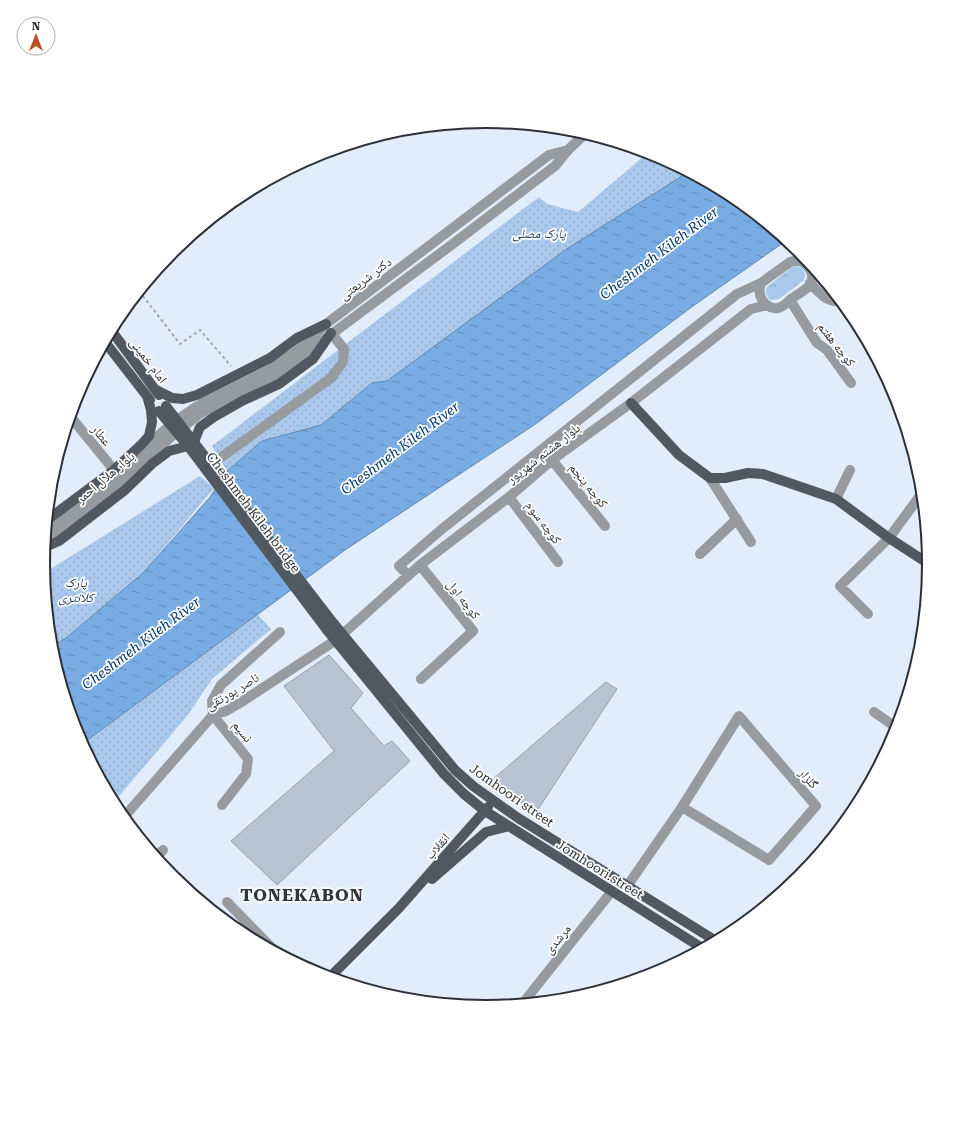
<svg xmlns="http://www.w3.org/2000/svg" width="972" height="1127" viewBox="0 0 972 1127" font-family="'Roboto Serif','Noto Naskh Arabic',serif">
  <defs>
    <pattern id="grass-tufts" width="24" height="20" patternUnits="userSpaceOnUse"><rect width="24" height="20" fill="#a9c8eb"/><path d="M3 7l-1-3M5 7V3M7 7l1-3M15 17l-1-3M17 17v-4M19 17l1-3" fill="none" stroke="#92acca"/></pattern>
    <pattern id="park-dots" width="8" height="8" patternUnits="userSpaceOnUse"><rect width="8" height="8" fill="#a9c8eb"/><path d="M2 2h.1M6 6h.1" fill="none" stroke="#92acca" stroke-width="1.8" stroke-linecap="round"/></pattern>
    <pattern id="water-ripples" width="26" height="14" patternUnits="userSpaceOnUse"><rect width="26" height="14" fill="#79ace3"/><path d="M2 4q2-2 4 0t4 0M15 11q2-2 4 0t4 0" fill="none" stroke="#638cb9"/></pattern>
  </defs>
  <rect width="100%" height="100%" fill="#e1edfb"/>
  <path fill="url(#grass-tufts)" d="M795,266L800,267L804,270L805,275L804,280L779,299L770,300L766,294V288L792,267Z"/>
  <path fill="url(#park-dots)" d="M649,152L656,154L687,171L679,178L387,382L372,383L321,425L262,441L227,471L212,446L539,197L547,204L578,212Z
    M200,476L214,488L143,573L66,638L51,647L44,573Z
    M258,615L271,629L212,679L188,715L114,802L82,744Z"/>
  <path fill="url(#water-ripples)" stroke="#6287af" d="M687,171L732,195L787,240L693,306L537,423L345,550L82,744L77,733L51,647L66,638L143,573L210,497L227,471L262,441L321,425L372,383L387,381L568,248L679,178Z"/>
  <path fill="#b7c3d0" stroke="#96a1ae" d="M329,655L363,693L351,708L384,746L392,741L410,761L277,885L231,841L334,751L284,686Z
    M606,682L617,689L535,814L493,779Z"/>
  <g fill="none" stroke-linecap="round" stroke-linejoin="round">
    <path stroke="#9ea8b3" stroke-width="2" stroke-dasharray="3 3" stroke-linecap="butt" d="M139,291L180,344L200,330L231,366
      M128,304L141,294"/>
    <path stroke="#969ba0" stroke-width="10" d="M797,260C809,263 817,276 809,286C804,291 797,295 791,299C788,302 783,307 778,308C772,309 766,305 762,300C759,295 759,289 761,283L790,262Z
      M810,283C819,292 826,303 841,301
      M790,300L817,343L827,350L851,383
      M70,416L114,470
      M223,456L331,378L343,362L344,349L331,333
      M552,460L605,526
      M710,478L751,542
      M509,497L558,562
      M836,499L850,470
      M46,530L121,474L143,449L174,422L196,407L269,370L297,351L326,324L549,155L568,150
      M45,543L126,478L172,436L198,415L235,394L272,378L286,368L454,243L555,166L568,150L586,133
      M700,554L737,519
      M420,565L473,631L421,679
      M408,575L399,566L442,529L737,294L761,283
      M868,614L840,586L889,538L922,493
      M874,712L897,728
      M213,715L248,759L246,774L222,805
      M213,715L212,701L221,685L280,632
      M124,817L213,715L226,711L240,703L336,640L420,565L509,497L552,460L631,403L751,309L767,305
      M156,857L163,850
      M628,885L682,807L739,716L816,806L769,860L682,807
      M227,902L275,951
      M523,1003L612,891"/>
    <path stroke="#505962" stroke-width="10" d="M111,330L159,395
      M105,342L150,400
      M156,390L172,398L183,399L197,395L270,358L297,338L326,324
      M631,403L679,455L710,478H725L748,473L763,474L836,499L889,538L929,564
      M194,442L200,427L214,417L242,401L279,384L313,359L331,333
      M47,520L114,470L141,445L149,436L152,422L151,410L147,396
      M45,547L59,541L125,490L153,463L169,451L188,446
      M334,624L455,770L473,786L518,818L716,941
      M327,630L444,774L464,794L485,811L702,948
      M432,879L486,832L509,826
      M330,977L399,908L488,807"/>
    <path stroke="#505962" stroke-width="10" d="M166,406L334,624
      M159,411L188,446L327,630"/>
  </g>
  <g text-anchor="middle" stroke-width="3.5" stroke-linejoin="round" paint-order="stroke">
    <g font-size="13" font-style="italic" fill="#14385d" stroke="#fff">
      <text x="539" y="238">پارک مصلی</text>
      <text x="76" y="587">پارک<tspan x="76" dy="15">کلانتری</tspan></text>
    </g>
    <g font-size="13" fill="#2c3036" stroke="#fff">
      <text transform="translate(365 278) rotate(-37)" y="5">دکتر شریعتی</text>
      <text transform="translate(837 344) rotate(52)" y="5">کوچه هفتم</text>
      <text transform="translate(149 360) rotate(53)" y="5">امام خمینی</text>
      <text transform="translate(102 435) rotate(51)" y="5">عطار</text>
      <text transform="translate(543 453) rotate(-38)" y="5">بلوار هشتم شهریور</text>
      <text transform="translate(105 477) rotate(-40)" y="5">بلوار هلال احمر</text>
      <text transform="translate(589 485) rotate(51)" y="5">کوچه پنجم</text>
      <text transform="translate(254 512) rotate(53)" y="5">Cheshmeh Kileh bridge</text>
      <text transform="translate(544 522) rotate(53)" y="5">کوچه سوم</text>
      <text transform="translate(464 599) rotate(52)" y="5">کوچه اول</text>
      <text transform="translate(232 691) rotate(-31)" y="5">ناصر پورتقی</text>
      <text transform="translate(243 731) rotate(51)" y="5">نسیم</text>
      <text transform="translate(809 778) rotate(49)" y="5">گلزار</text>
      <text transform="translate(512 795) rotate(35)" y="5">Jomhoori street</text>
      <text transform="translate(437 846) rotate(-48)" y="5">انقلاب</text>
      <text transform="translate(600 869) rotate(32)" y="5">Jomhoori.street</text>
      <text transform="translate(557 939) rotate(-51)" y="5">مرشدی</text>
    </g>
    <g font-size="14" font-style="italic" fill="#003a6c" stroke="#fff">
      <text transform="translate(659 253) rotate(-37)" y="5">Cheshmeh Kileh River</text>
      <text transform="translate(400 448) rotate(-37)" y="5">Cheshmeh Kileh River</text>
      <text transform="translate(141 643) rotate(-37)" y="5">Cheshmeh Kileh River</text>
    </g>
    <g font-size="17" font-weight="bold" letter-spacing="1" fill="#2d3641" stroke="#fff">
      <text x="302" y="901">TONEKABON</text>
    </g>
  </g>
  <path d="M0 0H972V1127H0ZM50 564a436 436 0 1 1 872 0a436 436 0 1 1-872 0Z" fill="#fff" fill-rule="evenodd"/>
  <path fill="none" stroke="#2c3036" stroke-width="2" d="M50 564a436 436 0 1 1 872 0a436 436 0 1 1-872 0Z"/>
  <g transform="translate(36 36)"><circle r="19" fill="#ffffff" stroke="#abacaf"/>
  <path d="M0-3L7 15L0 10L-7 15Z" fill="#b64f25"/>
  <text y="-6" font-size="11" font-weight="bold" text-anchor="middle" fill="#2c3036">N</text>
  </g>
</svg>
